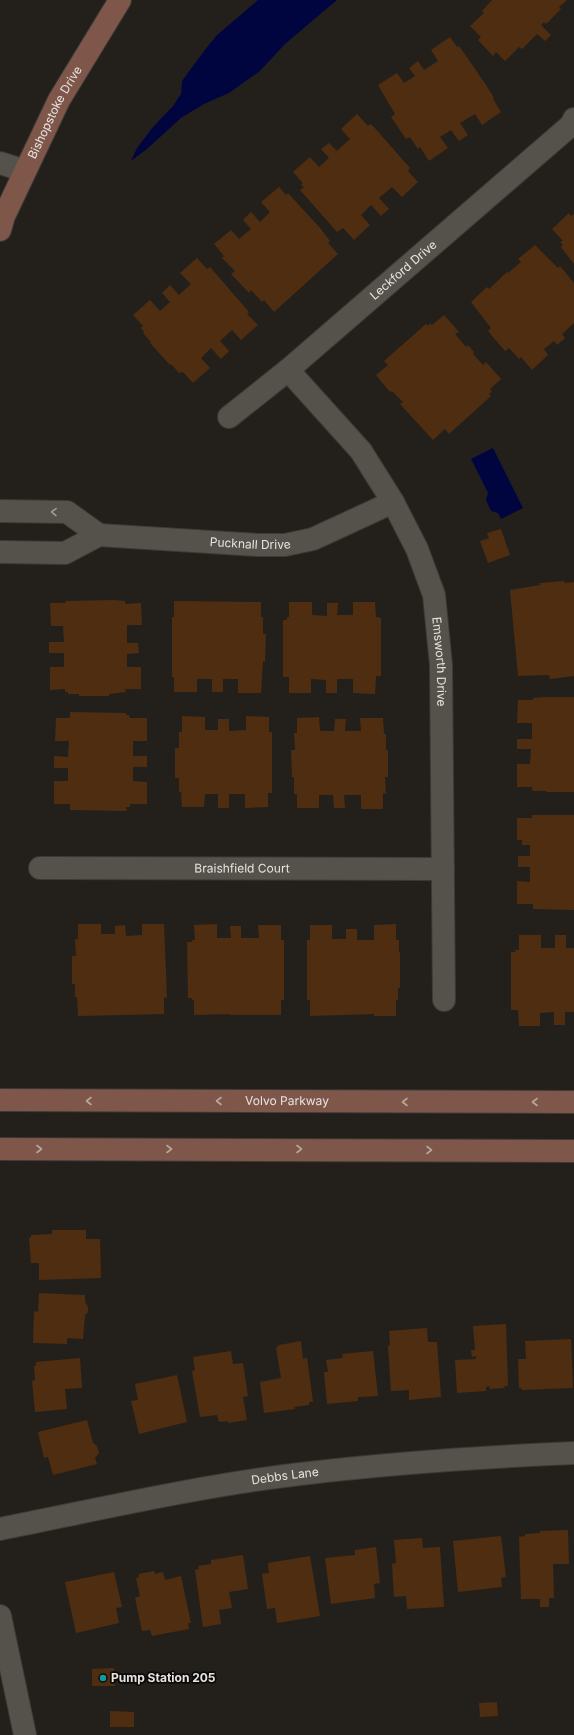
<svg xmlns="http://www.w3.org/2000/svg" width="574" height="1735" viewBox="0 0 574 1735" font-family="Inter,sans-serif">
  <rect width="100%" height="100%" fill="#23201c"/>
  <path fill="#00053f" d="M258,0H337L285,44L260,71L229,93L204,104L181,118L147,149L131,161L137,148L153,127L173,106L181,94L182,81L204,51L216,36Z
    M493,448L523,508L501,519L498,513L491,511L486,500L488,493L471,459Z"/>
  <path fill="#4f2d11" d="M492,0H567L559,7L561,9L546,24L544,22L541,25L551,35L545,41L537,34L522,49L519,47L505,61L496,52L493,56L478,40L481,37L470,26L484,13L482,11Z
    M450,37L457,47L459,46L471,63L486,85L494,98L493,99L501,112L482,125L475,114L460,123L468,135L459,141L451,130L440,137L448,148L429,161L420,147L418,149L410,137L406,139L391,117L395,114L378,85L397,73L404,83L415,76L409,68L418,61L424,70L438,61L431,50Z
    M357,114L368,126L370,124L373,126L410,168L408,171L418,182L402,197L392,187L379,198L389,209L381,216L371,205L361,215L370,225L354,240L343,228L337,232L300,190L304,187L301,185L303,183L293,172L310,157L319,167L329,158L321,149L329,143L337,151L350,139L341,129Z
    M279,187L286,195L288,193L320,228L330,241L328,243L338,254L274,312L264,300L262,302L251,290L249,293L231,274L235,271L222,258L224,256L214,244L231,230L239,239L251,229L243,220L251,212L260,222L270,212L261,202Z
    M569,213L571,216L574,214V264L561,247L563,245L560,242L563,241L552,229Z
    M535,245L558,268L560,266L574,283V323L562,334L565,338L557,345L554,341L544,349L548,355L532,370L521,357L519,359L509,348L505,351L488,331L491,328L471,302L487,287L489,289L507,272L508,273L521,262L518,259Z
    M197,258L207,269L210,267L249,312L247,314L258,325L241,340L232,330L220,341L229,351L221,359L211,348L201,358L210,368L193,383L183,372L179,373L171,364L170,365L150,343L151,342L143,333L144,332L141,328L143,326L133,315L150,300L160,311L170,302L162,293L170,285L179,295L191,284L180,273Z
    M444,315L459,332L455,334L466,347L468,345L474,352L473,354L483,365L486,362L501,379L490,389L492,391L489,394L491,396L449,434L445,429L433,440L400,404L403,402L392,391L390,392L376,375L388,365L384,361L426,324L428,326L430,323L432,325Z
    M501,529L510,555L488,563L480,541L489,538L487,533Z
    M564,581L565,583L574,582V676L550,679L549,675L518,676L510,590L540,585V583Z
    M114,600L125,601V604L141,603L142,625H127V643H138L139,653L127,654V667H141V689H125L126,692L109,694V696H79V694H68V692H65V689L50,690V667H64V653H49V642H64L63,626H51L50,603H65L66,601Z
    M174,601L261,602V617H263V634H266L265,662L263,661L261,693H238V679H223V692H212V679H197V692H174V677H172V617H174Z
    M289,602H312V615L327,616V603H338L337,615H353V602H375L376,617L381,618V676H376L375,694L353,693V679H337V693H326V680L311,679V693H289V677H283V620H287V617H289Z
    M545,697H574V792H546L547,791H534L532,790V787H517V764H530L531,749H517V739H532V723H517L518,700H533V698Z
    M70,712L126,713V715H129L130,718H147V741H133V756H147V767H133V781L147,782V804H130V807H126L127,811L70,810V804H54V781H68V768H54V756L68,757L69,741H55L56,718H70Z
    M182,716L205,717V730H218V719H229V731L246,730V716L269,717V732H272V793H268V807L245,808V794H229V808H218V794H205L204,807H182L181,792H179V778H175V748H179V732H182Z
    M319,717L320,731H334L335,719H346L345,731H361L360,718H383L384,734H386V750H388V777H385L386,794L383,793V809H361V795H344L345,808H334L333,795H319V808H297V794H294V777H292L291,750H295L294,733H297V718Z
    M532,815H574V910L533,909V904H517V881L530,882V867H518V856H530V845H522V840H517V818H532Z
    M78,924H101V934H115V926L125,925L126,936L142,935V924H164L167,998L164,997V1014L78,1016L77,997H75V984H72V956H76L75,939H78Z
    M217,924V938H231L230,926H241V938H259L258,925H281V940H284V1000H281V1015H230V1014L194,1015V1000H192V998H188L187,942H192V940H195L194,925Z
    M396,924V940H399V952H400V988H398V1000H396V1016H374V1014L310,1016V1000H307V940H310V925H332V939H346V929H357V940H374V925Z
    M519,935H541V948H555V935H566V948H574V1012H565V1025H554V1012L540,1013V1026H519L518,1010H511V952H516L515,950H519Z
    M52,1230H86V1239H100L101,1278L39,1280V1263H31L29,1237L31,1238V1235L52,1234Z
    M39,1293L85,1295V1302L88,1307V1312L85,1315L83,1339L67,1338V1344L33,1343L34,1311L38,1312Z
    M506,1324L508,1386H504L505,1388L490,1389L489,1386L486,1387V1391L457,1393L455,1360L476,1359V1356L472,1357L471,1350H475L473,1326Z
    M427,1328L428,1342H437L441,1397L409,1400V1390L391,1391L388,1346L390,1345L389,1331Z
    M571,1339L573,1388L522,1390L521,1388H519L518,1359H526L525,1341Z
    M301,1341L303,1359L307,1358L313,1402H309V1405L294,1407L295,1409L264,1413L260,1382L281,1378L276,1348L279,1345Z
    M231,1351L233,1364L243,1363L248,1396L243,1397L247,1420L228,1423V1421L219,1422L217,1415L200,1417L192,1371L195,1370L193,1357Z
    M373,1351L378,1396L358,1397V1401L327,1404L324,1372H328L326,1360L343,1358L342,1354Z
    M80,1358L82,1388L65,1389L67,1409L35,1412L32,1381L35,1380L34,1366H36V1362Z
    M177,1375L187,1422L139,1434L131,1401L138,1400L135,1384Z
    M87,1420L93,1443L97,1446L99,1453L95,1458L97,1464L53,1475L48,1457L44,1458L38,1432Z
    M568,1530L569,1564H553L554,1598H549V1607H540V1599H521L519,1537L525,1536V1534L540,1533V1531Z
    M501,1536L506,1577L501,1578L502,1587L458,1592L453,1541Z
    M422,1538L423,1548L440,1547L444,1607L407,1609L406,1596L394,1597L392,1564L396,1563L394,1540Z
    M376,1547L380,1583L374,1584L375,1598L331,1604L325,1558L355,1555V1550Z
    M243,1555L248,1589L229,1592L232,1608L219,1610L221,1624L203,1627L195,1570L199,1569L198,1566L211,1564V1560Z
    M310,1556L320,1616L277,1623L275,1608L267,1609L262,1574L269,1573L268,1563Z
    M154,1571L155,1574L163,1572L165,1580L181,1576L191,1623H188L189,1629L152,1636L150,1630L142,1631L135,1598L140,1596L136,1578L139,1577V1574Z
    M114,1572L122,1607L116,1608L119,1623L76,1633L65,1582Z
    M114,1668L115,1686H92V1669Z
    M497,1702L498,1716L480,1717L479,1703Z
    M110,1711L134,1712V1727H110Z"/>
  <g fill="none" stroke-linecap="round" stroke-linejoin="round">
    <defs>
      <g id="street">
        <path d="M0,163L25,171"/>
        <path id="s1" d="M288,370L361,451L393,502L417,549L434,595L441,665L444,1000"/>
        <path id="s2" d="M229,417L288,370L571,125L574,119"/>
        <path d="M0,511L67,512L99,535"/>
        <path id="s3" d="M0,552L65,553L99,535L258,545H285L313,539L393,502"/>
        <path id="s4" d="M40,868L443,869"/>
        <path id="s5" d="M0,1529C100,1509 199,1486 300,1474C391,1463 482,1457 574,1453"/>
        <path d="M0,1616L25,1735"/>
      </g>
      <g id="secondary">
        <path id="s6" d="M0,230L4,216L59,100L120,0"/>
        <path id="s7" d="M0,1100L574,1102"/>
        <path d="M0,1149L574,1151"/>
      </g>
    </defs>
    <use href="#street" stroke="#3d3a36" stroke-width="24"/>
    <use href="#secondary" stroke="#3d3a36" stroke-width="24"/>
    <use href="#street" stroke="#55524c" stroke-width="22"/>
    <use href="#secondary" stroke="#7f574a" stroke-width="22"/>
  </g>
  <defs><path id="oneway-chevron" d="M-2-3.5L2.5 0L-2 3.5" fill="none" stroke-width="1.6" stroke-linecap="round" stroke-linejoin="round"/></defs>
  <use stroke="#9e9b96" href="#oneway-chevron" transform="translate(54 512) rotate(-179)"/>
  <g stroke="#b8a59d">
    <use href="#oneway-chevron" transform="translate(89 1101) rotate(-180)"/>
    <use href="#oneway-chevron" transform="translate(219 1101) rotate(-180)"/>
    <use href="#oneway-chevron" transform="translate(405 1102) rotate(-180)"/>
    <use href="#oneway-chevron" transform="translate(535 1102) rotate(-180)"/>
    <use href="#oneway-chevron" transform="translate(39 1149)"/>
    <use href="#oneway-chevron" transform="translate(169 1149)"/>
    <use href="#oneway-chevron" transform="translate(299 1149)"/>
    <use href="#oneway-chevron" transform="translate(429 1150)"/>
  </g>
  <circle fill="#0f9aa8" stroke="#0c0a08" stroke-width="1.5" cx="103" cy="1678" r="4"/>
  <g text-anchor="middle" stroke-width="3.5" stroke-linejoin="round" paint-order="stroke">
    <g font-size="12" fill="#e6e4e1" stroke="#0c0a08">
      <text dy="4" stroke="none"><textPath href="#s6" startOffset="130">Bishopstoke Drive</textPath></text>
      <text dy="4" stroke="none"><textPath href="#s2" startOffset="228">Leckford Drive</textPath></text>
      <text dy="4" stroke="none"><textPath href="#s3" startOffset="255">Pucknall Drive</textPath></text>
      <text dy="4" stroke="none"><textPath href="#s1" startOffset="338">Emsworth Drive</textPath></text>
      <text dy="4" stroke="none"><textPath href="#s4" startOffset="202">Braishfield Court</textPath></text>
      <text dy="4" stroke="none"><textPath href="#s7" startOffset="287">Volvo Parkway</textPath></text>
      <text dy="4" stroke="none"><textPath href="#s5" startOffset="290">Debbs Lane</textPath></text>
    </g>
    <g font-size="12" font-weight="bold" fill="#e6e4e1" stroke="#0c0a08" text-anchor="start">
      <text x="111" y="1682">Pump Station 205</text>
    </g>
  </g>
</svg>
